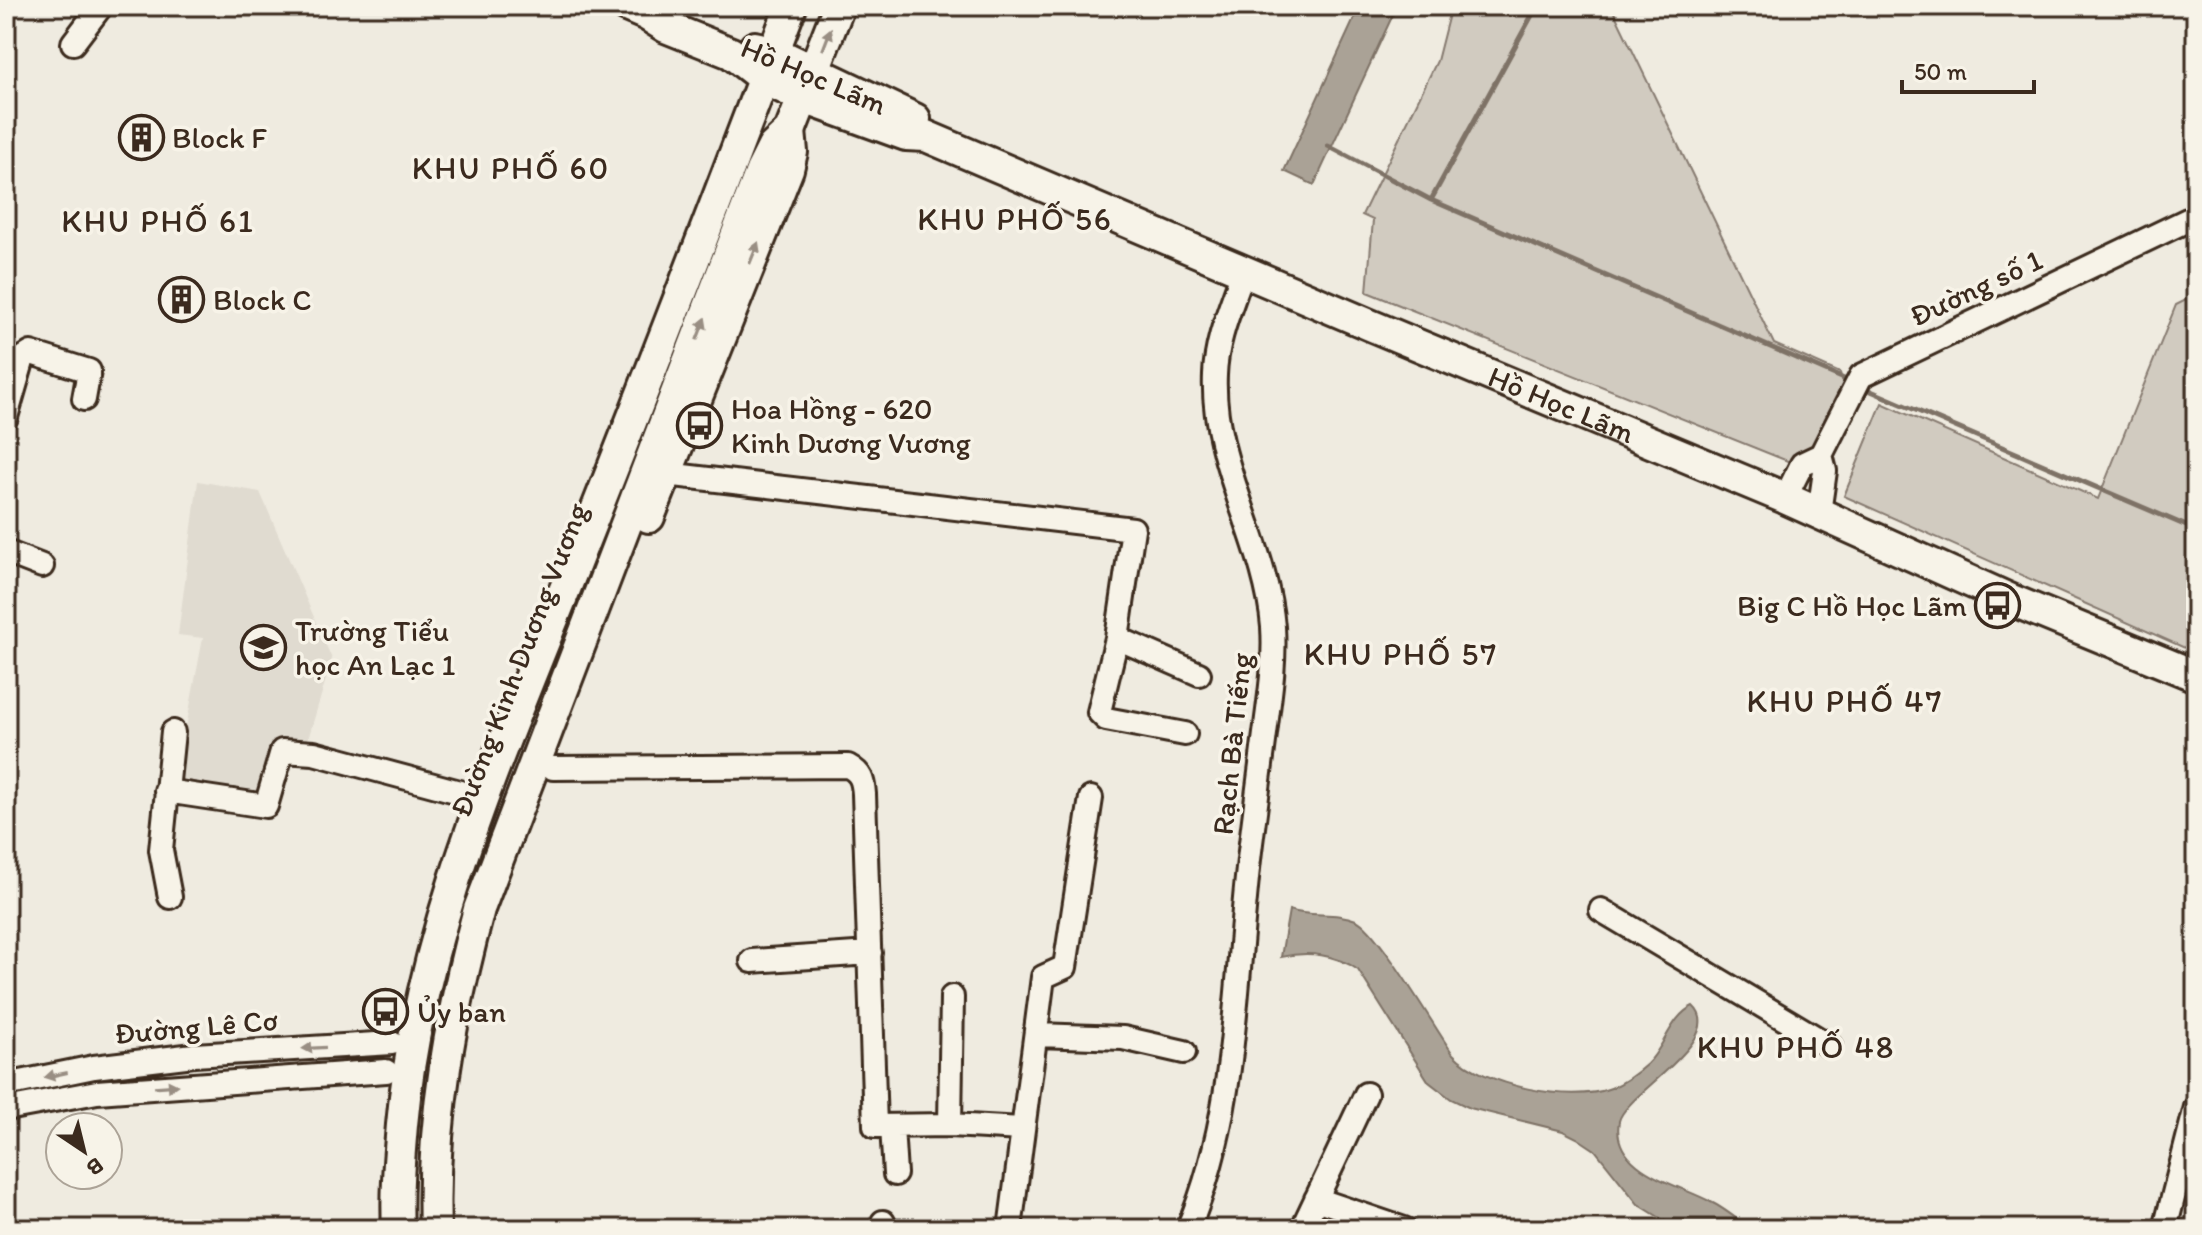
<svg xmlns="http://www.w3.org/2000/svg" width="2202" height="1235" viewBox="0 0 2202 1235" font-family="Itim,sans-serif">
  <rect width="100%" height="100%" fill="#efebe0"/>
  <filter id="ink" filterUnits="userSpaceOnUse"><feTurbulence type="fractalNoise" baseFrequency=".0125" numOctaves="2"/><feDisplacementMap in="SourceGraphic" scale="16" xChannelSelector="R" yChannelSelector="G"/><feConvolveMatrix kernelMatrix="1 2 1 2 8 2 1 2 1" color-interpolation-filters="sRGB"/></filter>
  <g filter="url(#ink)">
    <path fill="#e0dbd0" d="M198,481L260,492L332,659L306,746L275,739L259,799L174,791L203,638L178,635Z"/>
    <path fill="#d1cbc0" stroke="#867a6f" stroke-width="2" d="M1451,6H1611L1774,344L1840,373L1846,392L1817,454L1795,464L1367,292L1373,220L1362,215L1437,61Z
      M2196,295V653L1844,496L1882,403L2098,499L2176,305Z"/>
    <path fill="#aaa296" stroke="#7e7266" stroke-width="2" d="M1360,6H1397L1314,185L1284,171Z
      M1289,910C1311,918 1335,911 1356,920C1377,928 1436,1030 1453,1054C1482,1085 1571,1104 1611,1088C1624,1083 1637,1073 1647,1064C1664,1048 1671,1016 1693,1006C1729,1039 1624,1095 1619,1121C1610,1170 1677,1184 1709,1201C1724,1208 1737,1219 1750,1229H1678L1638,1204L1595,1150L1577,1138L1563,1131L1470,1108L1451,1099L1429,1082L1358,970C1336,954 1308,951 1281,957Z"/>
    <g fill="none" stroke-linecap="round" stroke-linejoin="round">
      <path stroke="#7e7266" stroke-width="5" d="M1328,146L1431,200L1851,382
        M1431,200L1537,6
        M1864,388L2196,530"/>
      <defs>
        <path id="minor" d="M73,43L101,6
          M6,417L23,358L31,353L89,371L84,399
          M666,474L1133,529L1117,638L1099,712L1106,719L1185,734
          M1785,498L1802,464L1821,455L1861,376L2196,216
          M1819,513L1825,471L1821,455
          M6,552L42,566
          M1117,638L1199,674
          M553,768L848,766C861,773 863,780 864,794L875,1126L950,1125L1022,1129
          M166,791L266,806L282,751L314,753L467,794
          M170,897L161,850L173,732
          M1601,910L1830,1046
          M752,961L870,953
          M1037,1035L1123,1038L1184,1052
          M6,1085L94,1067L194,1055L392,1043
          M6,1109L97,1092L386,1071
          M950,1125L952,997
          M892,1127L895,1174
          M1316,1199L1404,1229
          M883,1222V1229
          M1010,1229L1043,977L1065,967L1091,798
          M1188,1229C1240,1107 1234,973 1251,843C1256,801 1262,760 1267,718C1271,688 1275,658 1273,627C1266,541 1211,463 1215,375C1216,339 1232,305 1243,271
          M1302,1229L1366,1094
          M2165,1229L2196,1107"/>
        <g id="major">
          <path id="s1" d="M626,6L647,15L666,27L731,53L763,78L804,98L906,135L926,136L1370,325L1785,498L2009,599L2196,676"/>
          <path d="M755,47L772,51L915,119"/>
          <path d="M649,517L788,169L792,152L790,131"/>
          <path d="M398,1229C396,1194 399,1161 402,1125C420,924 507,738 580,551C652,370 722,188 791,6"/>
          <path d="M435,1229C431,1120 451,1014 479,909L761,171L773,147L790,131L839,6"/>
        </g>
      </defs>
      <use href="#minor" stroke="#3b2a1e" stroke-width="28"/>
      <use href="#major" stroke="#3b2a1e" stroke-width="36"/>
      <use href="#minor" stroke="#f7f3e8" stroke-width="22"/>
      <use href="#major" stroke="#f7f3e8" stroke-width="30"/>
    </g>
    <defs><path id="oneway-solid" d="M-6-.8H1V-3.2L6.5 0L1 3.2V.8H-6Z" transform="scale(2)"/></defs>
    <g fill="#998e83">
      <use href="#oneway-solid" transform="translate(827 39) rotate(-69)"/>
      <use href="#oneway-solid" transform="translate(754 253) rotate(-68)"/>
      <use href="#oneway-solid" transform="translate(701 329) rotate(-69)"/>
      <use href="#oneway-solid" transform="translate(314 1048) rotate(177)"/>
      <use href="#oneway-solid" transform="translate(56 1075) rotate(168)"/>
      <use href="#oneway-solid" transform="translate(166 1086) rotate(-4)"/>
    </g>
  </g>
  <defs>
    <symbol id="building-ring" viewBox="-11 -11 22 22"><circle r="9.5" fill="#f7f3e8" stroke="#3b2a1e" stroke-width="1.5"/><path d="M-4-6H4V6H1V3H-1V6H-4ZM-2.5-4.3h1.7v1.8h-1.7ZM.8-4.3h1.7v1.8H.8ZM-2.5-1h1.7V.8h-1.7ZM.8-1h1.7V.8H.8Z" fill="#3b2a1e"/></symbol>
    <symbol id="bus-ring" viewBox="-11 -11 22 22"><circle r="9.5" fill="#f7f3e8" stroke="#3b2a1e" stroke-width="1.5"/><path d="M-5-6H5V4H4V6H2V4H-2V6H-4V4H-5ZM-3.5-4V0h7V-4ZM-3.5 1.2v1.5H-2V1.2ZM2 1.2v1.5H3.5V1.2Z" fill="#3b2a1e"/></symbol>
    <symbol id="school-ring" viewBox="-11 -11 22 22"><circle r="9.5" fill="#f7f3e8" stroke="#3b2a1e" stroke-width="1.5"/><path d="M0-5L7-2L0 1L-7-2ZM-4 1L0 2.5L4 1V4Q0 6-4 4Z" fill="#3b2a1e"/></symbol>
  </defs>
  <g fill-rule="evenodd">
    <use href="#building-ring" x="116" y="112" width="51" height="51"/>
    <use href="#building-ring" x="156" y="274" width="51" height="51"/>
    <use href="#bus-ring" x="674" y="400" width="51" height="51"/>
    <use href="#bus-ring" x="1972" y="580" width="51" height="51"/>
    <use href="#school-ring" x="238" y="622" width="51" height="51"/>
    <use href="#bus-ring" x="360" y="986" width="51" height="51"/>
  </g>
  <g text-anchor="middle" stroke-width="7" stroke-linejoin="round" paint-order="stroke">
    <g font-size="30" fill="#3b2a1e" stroke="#f7f3e8">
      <text transform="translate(814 76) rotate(23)" y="10">Hồ Học Lãm</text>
      <text transform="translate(1976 288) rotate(-25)" y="10">Đường số 1</text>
      <text dy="10" stroke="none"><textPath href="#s1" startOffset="1020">Hồ Học Lãm</textPath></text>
      <text transform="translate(519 660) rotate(-69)" y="10">Đường Kinh Dương Vương</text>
      <text transform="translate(1232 744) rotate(-84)" y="10">Rạch Bà Tiếng</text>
      <text transform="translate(196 1027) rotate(-5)" y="10">Đường Lê Cơ</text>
    </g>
    <g font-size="30" fill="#3b2a1e" stroke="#f7f3e8" text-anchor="start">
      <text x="172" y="148">Block F</text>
      <text x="213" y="310">Block C</text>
      <text x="731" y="419">Hoa Hồng - 620<tspan x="731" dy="34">Kinh Dương Vương</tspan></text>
      <text x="1967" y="616" text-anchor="end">Big C Hồ Học Lãm</text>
      <text x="295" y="641">Trường Tiểu<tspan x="295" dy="34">học An Lạc 1</tspan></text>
      <text x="417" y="1022">Ủy ban</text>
    </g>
    <g font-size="32" letter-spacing="2" fill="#3b2a1e" stroke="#f7f3e8">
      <text x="511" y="179">KHU PHỐ 60</text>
      <text x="1015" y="230">KHU PHỐ 56</text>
      <text x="158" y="232">KHU PHỐ 61</text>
      <text x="1401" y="665">KHU PHỐ 57</text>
      <text x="1845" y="712">KHU PHỐ 47</text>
      <text x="1796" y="1058">KHU PHỐ 48</text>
    </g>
  </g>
  <rect width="2202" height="1235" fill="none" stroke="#f7f3e8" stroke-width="32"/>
  <rect x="16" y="16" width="2170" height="1203" fill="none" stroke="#3b2a1e" stroke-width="3" filter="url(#ink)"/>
  <g transform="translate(84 1151) rotate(145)"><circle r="38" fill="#f7f3e8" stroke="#aca397" stroke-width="2"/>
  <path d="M0-6L14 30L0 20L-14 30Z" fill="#3b2a1e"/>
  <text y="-12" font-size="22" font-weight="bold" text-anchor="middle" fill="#3b2a1e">B</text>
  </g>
  <path d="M1902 80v12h132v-12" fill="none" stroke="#3b2a1e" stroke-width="4"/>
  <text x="1914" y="80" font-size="24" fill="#3b2a1e" stroke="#f7f3e8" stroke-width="6" paint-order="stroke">50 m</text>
</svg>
